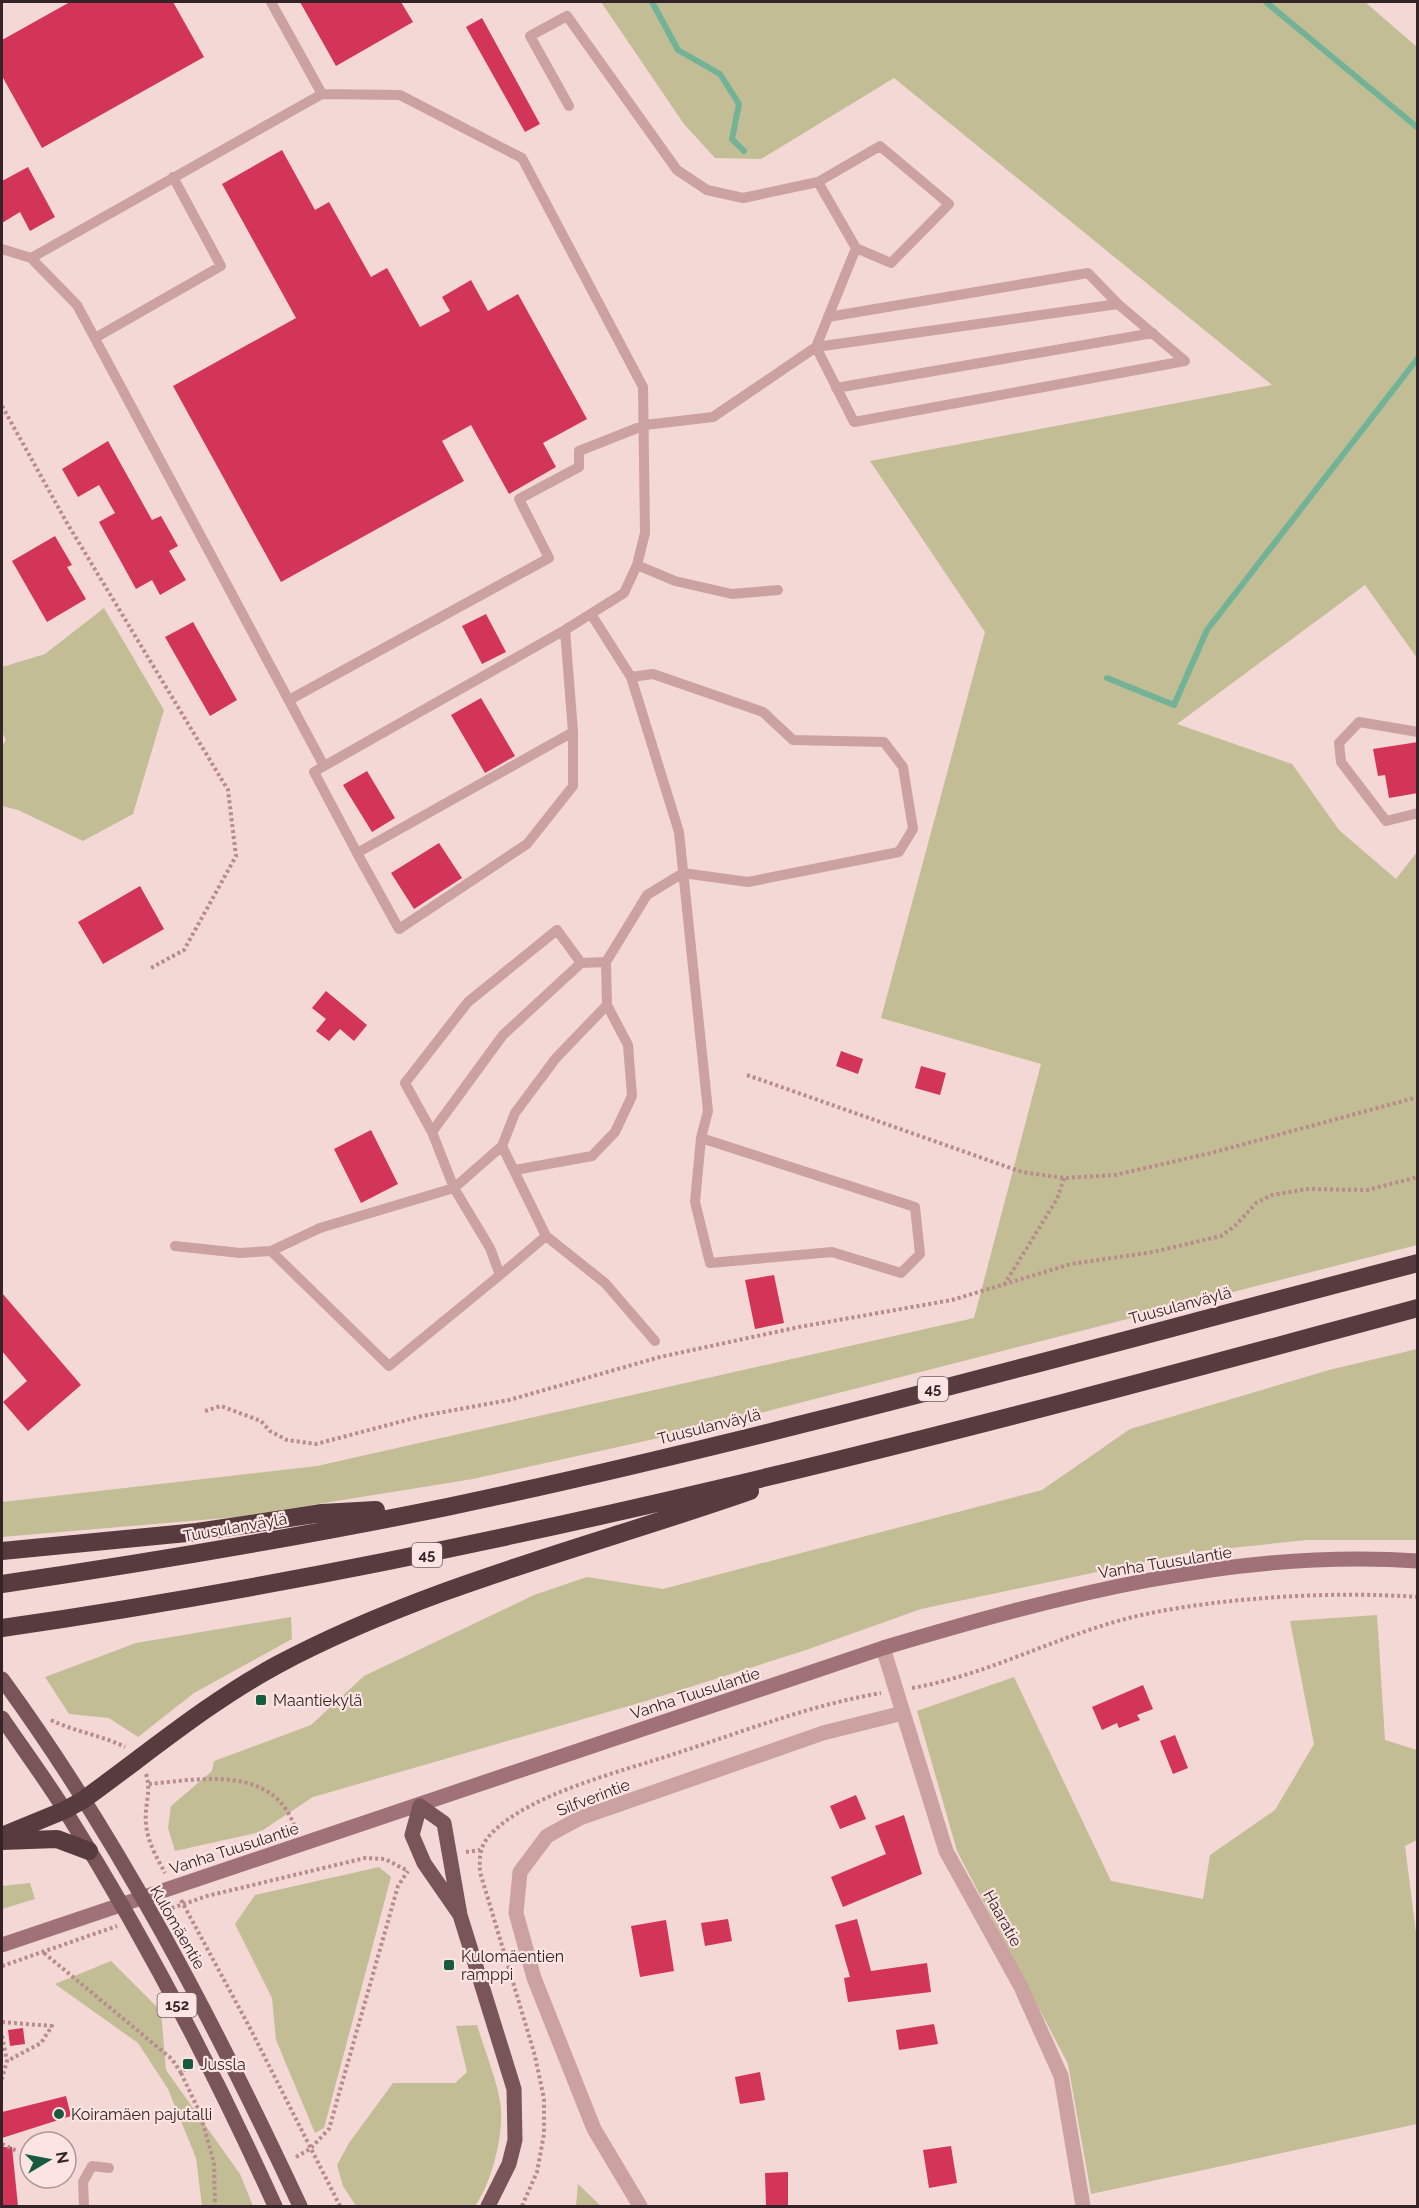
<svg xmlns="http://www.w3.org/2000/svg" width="1419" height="2208" viewBox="0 0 1419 2208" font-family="Raleway,sans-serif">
  <rect width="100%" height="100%" fill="#f3d8d6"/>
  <path fill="#c3bd95" d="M601,2H1365L1417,47V658L1365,585L1177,724L1292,764L1339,830L1396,879L1417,852V1245L686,1432L473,1479L237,1517L2,1537V1502L317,1466L974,1318L1041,1064L881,1018L985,632L870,461L1272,385L894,78L761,159L715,158L684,124Z
    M104,608L164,710L133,814L83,841L18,810L2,806V746L6,740L2,732V667L45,654Z
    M1417,1349V1540H1307L1192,1552L921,1609L806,1650L646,1701L313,1797L260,1832L175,1851L168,1828L171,1806L212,1771L214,1761L311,1725L364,1676L534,1595L587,1577L663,1589L1042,1490L1130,1429L1329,1370Z
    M1377,1615L1385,1740L1417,1750V1840L1405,1846L1417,1941V2124L1091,2194L1068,2064L957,1851L917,1711L1014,1677L1111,1881L1203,1899L1210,1855L1275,1810L1314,1744L1290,1621Z
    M291,1617L292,1639L194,1693L138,1737L109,1718L69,1714L45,1677L136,1643Z
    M379,1867L391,1877L324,2128L315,2133L276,2040L272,1998L235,1924L255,1895Z
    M30,1883L35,1899L2,1909V1886Z
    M111,1961L161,2011L166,2070L240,2174L253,2206H202L196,2158L168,2089L138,2043L55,1984Z
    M477,2025C484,2049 500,2087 501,2110C503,2138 491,2184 475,2206H356L343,2186L337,2165L349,2143L393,2083H455L467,2072L456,2026Z
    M578,2184L601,2206H576Z"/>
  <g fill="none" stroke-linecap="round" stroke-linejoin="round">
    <path stroke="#72b398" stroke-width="6" d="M652,2L678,50L720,74L739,104L732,139L744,151
      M1266,2L1418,128
      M1107,678L1174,705L1207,630L1418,358"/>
  </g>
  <path fill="#d23557" d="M70,2H173L204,57L42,148L2,76V40Z
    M300,2H401L413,22L336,66Z
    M482,18L540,124L525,132L466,27Z
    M282,150L315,210L329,202L371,277L387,268L420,327L450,311L442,297L471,280L488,311L518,294L587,419L543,443L556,467L509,494L471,425L442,441L464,481L281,582L173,386L296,318L222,184Z
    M28,167L55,217L30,231L20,212L2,223V181Z
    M108,441L152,520L161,516L178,546L169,551L186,580L160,595L152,580L136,589L99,522L115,513L99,485L78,497L62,469Z
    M55,536L72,565L67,567L86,599L47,622L12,561Z
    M486,614L506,652L482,664L462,626Z
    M193,622L237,700L210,716L165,637Z
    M481,698L515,756L485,773L451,715Z
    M1418,742V793L1389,798L1385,775L1378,776L1373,749Z
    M367,771L395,818L372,832L343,785Z
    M439,843L462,878L414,909L391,873Z
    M140,886L164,929L103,964L78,922Z
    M326,991L367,1025L354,1041L340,1029L329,1041L316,1031L326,1019L312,1008Z
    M841,1051L863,1059L858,1074L836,1066Z
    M921,1066L946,1073L940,1095L915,1088Z
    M371,1130L398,1184L361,1203L334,1149Z
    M774,1275L784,1323L755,1329L745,1280Z
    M2,1293L81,1385L28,1431L3,1402L27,1381L2,1351Z
    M1143,1685L1153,1709L1137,1715L1140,1720L1119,1728L1117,1723L1102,1730L1092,1707Z
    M1175,1735L1188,1768L1173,1774L1160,1741Z
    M856,1795L866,1819L840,1829L830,1806Z
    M904,1815L922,1874L843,1907L831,1877L886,1854L875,1826Z
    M728,1919L732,1941L705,1946L701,1923Z
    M857,1919L871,1971L927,1963L931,1992L848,2002L844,1978L850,1977L835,1925Z
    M666,1920L674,1971L640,1977L631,1926Z
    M934,2024L938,2044L899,2050L896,2030Z
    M23,2028L25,2044L10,2046L8,2030Z
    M760,2072L765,2100L740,2104L735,2077Z
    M66,2096L71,2116L2,2138V2112Z
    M951,2146L957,2183L929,2188L923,2150Z
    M2,2147H12L18,2206H2Z
    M788,2172V2206H766L765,2173Z"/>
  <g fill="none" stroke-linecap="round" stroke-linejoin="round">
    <path stroke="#b88b8c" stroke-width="4" stroke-dasharray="3 3" stroke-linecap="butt" d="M2,406L67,523L228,790L236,856L184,950L149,969
      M747,1075L1022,1172L1064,1178L1115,1175L1211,1153L1418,1097
      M1004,1285L1057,1199L1064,1178
      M205,1411L221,1406L261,1421L270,1431L287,1440L316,1444L422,1416L509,1400L660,1357L799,1327L952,1300L1071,1264L1153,1252L1221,1236L1235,1226L1256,1203L1272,1195L1308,1189L1367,1190L1418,1177
      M912,1688C993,1674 1065,1631 1146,1614C1228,1597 1334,1591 1418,1597
      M51,1720C75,1732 101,1735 125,1747
      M146,1774C152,1791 144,1806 146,1823C147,1841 157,1858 165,1873
      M149,1784C202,1779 276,1764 296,1831
      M466,1852L480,1850
      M181,1900L251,2030L340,2206
      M166,1910L207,1896L365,1858L385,1859L408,1871
      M44,1953L172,2059L181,2073
      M2,1966L117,1926
      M2,2022L52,2026L41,2043L7,2061
      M2,2036L7,2061L2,2079
      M189,2064L181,2073L200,2113L214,2163L215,2206
      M2,2144L17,2151
      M296,2157L310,2149L329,2129L398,1886L408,1871
      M522,2206L537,2172L544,2134V2099L535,2056L480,1872C479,1857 480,1845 491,1834C528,1794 623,1771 674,1754C742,1732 810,1705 881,1693"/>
    <path stroke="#cca1a1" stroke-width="10" d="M271,2L322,94L400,95L522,158L643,387L645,533L637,565L624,593L565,630
      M569,106L530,36L567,16L677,170L707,190L743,198L818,182
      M2,249L31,258L77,305L324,766L565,630L573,732V786L527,844L399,929L357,853L573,732
      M31,258L322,94
      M828,317L1088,273L1118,304L1185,361L854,422L816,347L1118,304
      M95,338L221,266L173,177
      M836,388L1153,333
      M637,565L675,581L732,594L778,590
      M591,614L631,677L679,832L708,1111L701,1138L695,1202L710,1263L832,1252L901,1273L920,1254L915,1207L701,1138
      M289,700L549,558L519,499L579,467V451L645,425L713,417L816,347L856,248L891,263L949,204L880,146L818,182L856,248
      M1418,732L1359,722L1339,743L1341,762L1386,821L1418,813
      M324,766L314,772L357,853
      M557,930L581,963L606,962L607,1005L556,1058L515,1113L502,1146L546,1236L500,1275L490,1248L454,1188L432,1132L405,1083L468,1002Z
      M606,962L647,895L683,873L748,882L899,852L913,829L903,767L884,742L793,740L763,712L653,674L631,677
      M432,1132L503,1035L581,963
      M515,1170L592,1156L615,1132L632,1096L628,1045L607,1005
      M546,1236L605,1283L655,1341
      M175,1246L240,1253L271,1251L320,1228L454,1188L502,1146
      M271,1251L389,1366L500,1275
      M84,2206L83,2182L92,2166L109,2168"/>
    <path stroke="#cca1a1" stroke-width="15" d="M883,1648L946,1851L1021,1987L1061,2076L1083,2206
      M640,2206L594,2129L534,1978L516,1913L520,1872L547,1836L580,1818L823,1733L903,1713"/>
    <path stroke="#a07277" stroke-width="15" d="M2,1945L883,1648C1054,1597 1237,1548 1418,1561"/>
    <path stroke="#795459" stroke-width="15" d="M2,1679C121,1842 215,2024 300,2206
      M2,1718C23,1749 46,1780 66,1812C145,1938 214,2071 275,2206
      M460,1915L424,1863L412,1835L420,1806L444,1823L460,1915L514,2089L515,2140L509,2164L488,2206"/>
    <path stroke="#573b3f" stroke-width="18" d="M2,1551L197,1532L322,1513L376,1510
      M2,1584C151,1562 300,1537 447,1507C773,1438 1095,1347 1418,1263
      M2,1628C481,1559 950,1435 1418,1308
      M2,1836L65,1810L83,1800C147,1754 207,1703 277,1665C425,1586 593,1546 750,1491
      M2,1841L57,1839L89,1851"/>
  </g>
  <g fill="#165b3f" stroke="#fbe4e2" stroke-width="2">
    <rect x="255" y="1694" width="12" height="12" rx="3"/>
    <rect x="443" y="1959" width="12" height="12" rx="3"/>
    <rect x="182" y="2058" width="12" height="12" rx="3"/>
    <circle cx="59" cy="2114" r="6"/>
  </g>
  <g text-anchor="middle" stroke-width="4.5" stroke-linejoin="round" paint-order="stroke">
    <g fill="#fbe4e2" stroke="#705e5f" stroke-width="1.5">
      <rect x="918" y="1377" width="30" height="24" rx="4.5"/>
      <rect x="412" y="1543" width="30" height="24" rx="4.5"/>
      <rect x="157.5" y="1993" width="39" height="24" rx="4.5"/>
    </g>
    <g font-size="15" font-weight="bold" fill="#352427">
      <text x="933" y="1394">45</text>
      <text x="427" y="1560">45</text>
      <text x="177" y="2010">152</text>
    </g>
    <g font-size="16" fill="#352427" stroke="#fbe4e2">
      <text transform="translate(1180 1305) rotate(-15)" y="6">Tuusulanväylä</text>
      <text transform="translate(709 1426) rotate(-14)" y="6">Tuusulanväylä</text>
      <text transform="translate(235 1527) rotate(-10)" y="6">Tuusulanväylä</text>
      <text transform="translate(1165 1562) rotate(-9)" y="6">Vanha Tuusulantie</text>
      <text transform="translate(695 1693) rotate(-18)" y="6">Vanha Tuusulantie</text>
      <text transform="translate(593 1797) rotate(-21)" y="6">Silfverintie</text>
      <text transform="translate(234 1848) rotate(-18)" y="6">Vanha Tuusulantie</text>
      <text transform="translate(1003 1918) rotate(61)" y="6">Haaratie</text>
      <text transform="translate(178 1927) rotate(60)" y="6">Kulomäentie</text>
    </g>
    <g font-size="16" fill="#352427" stroke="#fbe4e2" text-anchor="start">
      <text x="273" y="1706">Maantiekylä</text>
      <text x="461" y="1962">Kulomäentien<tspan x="461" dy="18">ramppi</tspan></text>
      <text x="200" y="2070">Jussla</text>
      <text x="71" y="2120">Koiramäen pajutalli</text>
    </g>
  </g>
  <rect width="1419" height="2208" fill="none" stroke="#352427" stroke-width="6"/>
  <g transform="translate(48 2160) rotate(80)"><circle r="28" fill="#fbe4e2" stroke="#ac9797" stroke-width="1.5"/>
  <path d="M0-4.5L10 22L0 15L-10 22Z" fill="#165b3f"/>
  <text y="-9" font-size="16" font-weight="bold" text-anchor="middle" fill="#352427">N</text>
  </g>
</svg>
